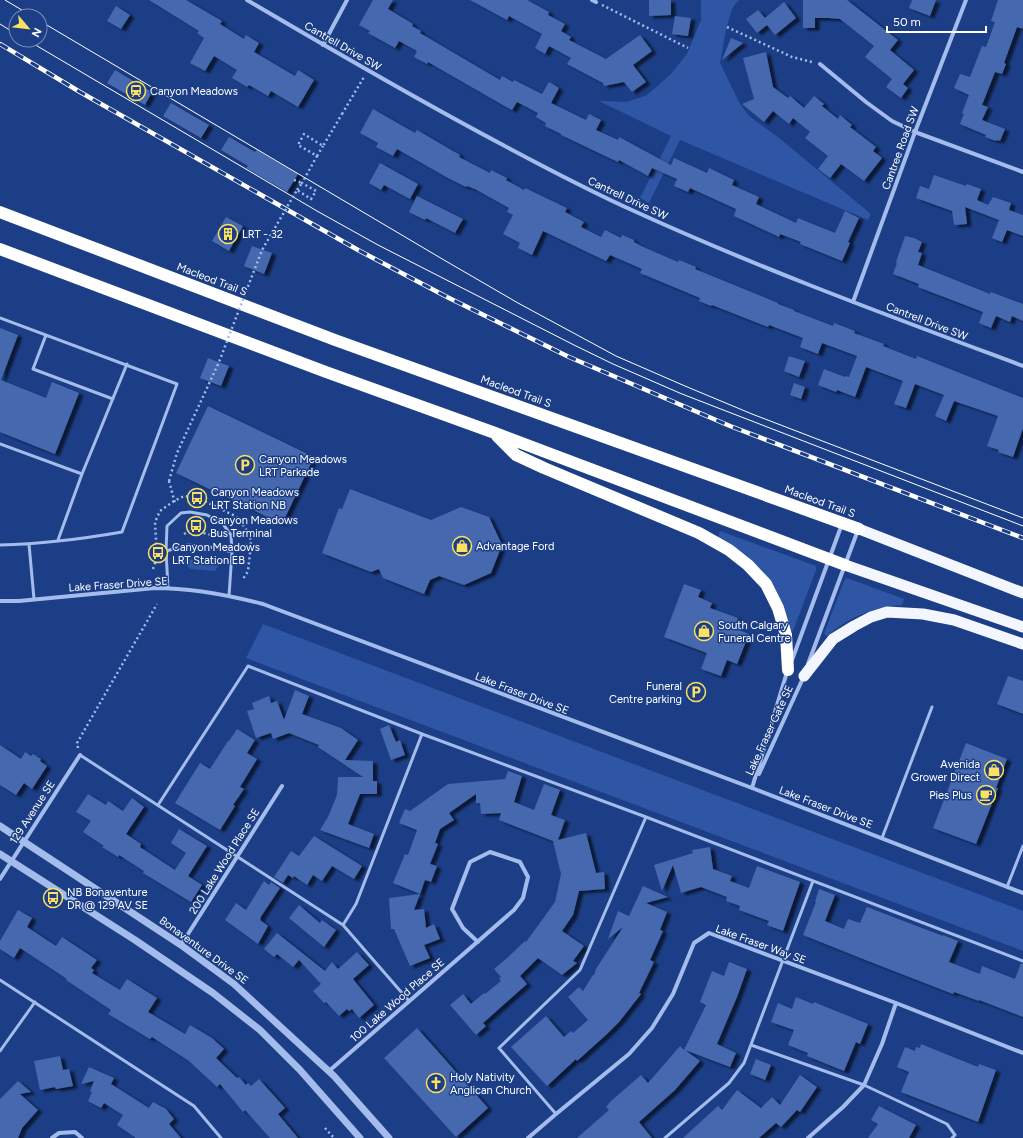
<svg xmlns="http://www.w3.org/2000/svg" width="1023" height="1138" viewBox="0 0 1023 1138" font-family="Figtree,sans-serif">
  <defs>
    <filter id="shadow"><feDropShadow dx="4.5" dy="2.5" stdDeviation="1" flood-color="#0009"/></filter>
  </defs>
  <rect width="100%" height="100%" fill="#1c3e86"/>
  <path fill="#2f56a4" d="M701,0H739L736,3L732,9L726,30L720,63L740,104L749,116L779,138L871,214L868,220L680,140L649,203L640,198L671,136L599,101L627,102L647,95L670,75L687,54L701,20Z
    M720,531L816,566V570L793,631L789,630L783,605L718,538Z
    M186,559L219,562L220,563L215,571L191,569L187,566L184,561Z
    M847,578L904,599L902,605C873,607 849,617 827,636L824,634L844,581Z
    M263,624L1023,911V951L246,658Z"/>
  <path fill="#4468af" filter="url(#shadow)" d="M149,0H186L222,21L220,24L244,39L246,35L259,43L254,52L295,76L298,70L314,80L298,107L271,91L268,96L249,85L247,87L232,78L237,70L214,56L205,71L190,63L204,38L197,33L199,31Z
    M373,0H393L388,9L413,24L412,26L421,31L420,33L500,80L502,76L513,82L514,80L542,94L549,82L559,88L551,103L586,120L589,114L601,120L596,130L618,140L619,137L671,165L674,158L707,173L709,168L734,180L732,185L759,197L756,204L796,223L798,218L835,233L845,211L859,218L848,242L850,243L842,261L800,244L801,242L780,234L779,237L734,216L736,209L690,188L688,192L674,186L677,179L652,168L648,176L619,160L618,162L561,135V134L545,126L546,123L536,117L538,113L517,102L512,110L501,104L428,62L427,64L414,57L417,51L399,41L395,48L368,33L370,31L359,25Z
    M470,0H527L549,12L548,15L565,24L561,31L571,37L569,40L606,59L640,35L652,51L633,65L646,82L632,92L624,82L604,86L603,83L567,64L571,58L549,46L545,54L535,48L542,34L509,16L507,20Z
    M649,0H671V15L649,16Z
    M803,0H847L898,40L890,50L914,70L903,84L908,88L901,98L886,87L892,79L865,57L874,46L840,19L829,18H815V28H803Z
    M912,0H936L930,16L909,8Z
    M998,0H1023V29L1017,27L1004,63L1006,64L1002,74L995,72L982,105L988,107L982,120L1005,129L1000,141L997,140L996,141L985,137L986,135L960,124L964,114L962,113L969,95L954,88L960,74L970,77L982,46L986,47L995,22L991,21Z
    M784,2L796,18L775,35L767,25L757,33L746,19L758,10L765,18Z
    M116,6L130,15L121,29L107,21Z
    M675,16L691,18L688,36L672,34Z
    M731,38L743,43L722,60Z
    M766,52L773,87L788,98L790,96L804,108L814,96L824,104L822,106L838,119L840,115L852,125L850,127L876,147L873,151L882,158L864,181L841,164L830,178L818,169L828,156L805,138L810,132L793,118L789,124L773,111L764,122L742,104L754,99L743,58Z
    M115,70L152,92L145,105L107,83Z
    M171,103L209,125L201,138L163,116Z
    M373,109L415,133L417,130L460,155L459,157L490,173L491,170L507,178L506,180L524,190L525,188L567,208L565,212L584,222L581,227L601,237L605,230L621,238L622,235L634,240V242L641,246L678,262L679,260L696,267L695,269L778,303V304L794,310V311L833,326L834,323L855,331L854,333L884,344L883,346L916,359L917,356L1023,398V428L1013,457L998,452L999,450L987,446L998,416L954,401L946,421L935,416L944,395L915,384L906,408L894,404L903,381L866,367L855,397L837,390L836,392L818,385L824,369L845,377V376L849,377L857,356L822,343L818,354L800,347L803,338L769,325L768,327L712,305L711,306L699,301L700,298L640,273L642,269L610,255L606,261L543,231L532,255L518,248L520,243L503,234L513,215L507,212L509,208L475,189L467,186L466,187L448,178L397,149L393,156L376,147L378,143L360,133Z
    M229,137L255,152L257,150L298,174L287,192L246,168L248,166L221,150Z
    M380,163L418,184L410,199L384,185L381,190L369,183Z
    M934,175L966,186L967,184L981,189L977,200L988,205L993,197L1011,203L1009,210L1023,215V236L1007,230L1002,242L992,238L999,220L965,207L967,224L954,225L952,211L916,198L920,186L929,189Z
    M417,196L463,219L455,233L426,218L425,220L409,212Z
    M226,217L243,226L229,251L212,241Z
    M905,236L914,238L922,242L918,252L922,253L918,265L990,294L991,292L1023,304V321L1012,316L1010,322L996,316L991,328L979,323L983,312L918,287L919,284L893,274L897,263H896L897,259Z
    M252,246L272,253L264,274L244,266Z
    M0,328L18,335L1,380L46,398L52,382L79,393L55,454L0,432Z
    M789,356L805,361L799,377L784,371Z
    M208,358L229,366L221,386L200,378Z
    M794,383L805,387L801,399L790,395Z
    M208,406L314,457L282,524L176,473Z
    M350,489L431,520L461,507L489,517L502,545L491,573L464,585L439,576L430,580L424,594L383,578L379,569L371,572L322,553L339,508L342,509Z
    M684,584L701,590L698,597L712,603L710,608L738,618L734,628L749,634L737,664L727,660L721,676L701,669L707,653L664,637Z
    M1008,676L1023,681V714L997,704Z
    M295,690L309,696L302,714L341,728L358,740L345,760L373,761V781H377V794H360L348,824L374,834L369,848L320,830L328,817L337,795L338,777H363L318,747L319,745L289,733L273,739L271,733L256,738L247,711L254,709L252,703L269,696L271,703L277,701L284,720Z
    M389,725L396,742L400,740L405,755L391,760L380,729Z
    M237,729L255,740L247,753L257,759L240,787L244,789L233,805L235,806L220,830L175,803L200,763L210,769L228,741H229Z
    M966,743L1007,759L996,788H998L976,844L933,828Z
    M0,745L21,759L25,752L31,756L33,754L41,759L40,761L47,766L32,789L24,783L16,795L0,785Z
    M508,771L522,776L514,802L534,810L544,784L560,790L551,815L565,820L558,840L586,833L596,873L604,872L605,889L579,891L573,915L562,931L584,946L573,961L577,963L562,975L538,958L520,976L527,984L483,1023L486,1026L476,1035L450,1005L463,994L471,1004L484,993L485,994L501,981L499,979L501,977L494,969L507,958L525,941L526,942L555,902L561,874L553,841L499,820L501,813L481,814L480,803H476V794L449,813L454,820L440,829L435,843L438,844L430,864L437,866L431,882L425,880L420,894L393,883L405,854L408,855L417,830L399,823L405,809L410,811L448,784L505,779Z
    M88,794L106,805L108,801L123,811L132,798L144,807L126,834L141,844L140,847L175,870L186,853L171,843L179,829L207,846L188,876L202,885L191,902L143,873L144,871L119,855L118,857L102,847L104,846L83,832L91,821L76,812Z
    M314,836L362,866L354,879L332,866L322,881L313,875L307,885L294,876L293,878L288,875L283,883L274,877L291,851L299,856Z
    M710,847L713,869L732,876L730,881L749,888L757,866L800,882L783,931L767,925L769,921L739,910L740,906L726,901L727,897L701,887L681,893L673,865L662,891L654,865L693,853L692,850Z
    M264,881L269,885L271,882L280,888L260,918L261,919L260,920L268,926L258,944L225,920L236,903L246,910Z
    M643,886L668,897L646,903L667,912L660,930L663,931L650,960L654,962L639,993L641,994L619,1022L607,1034L577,1061L576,1059L547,1086L511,1047L546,1016L564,1037L571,1031L573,1033L588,1020L568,997L579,987L583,991L593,975H594L596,969L623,927L608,939L618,911L629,916Z
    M819,889L835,895L825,921L844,929L848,919L860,923L867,907L943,936V935L958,941L949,962L980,974L982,966L1015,979L1021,963L1023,964V1017L979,1000V1001L954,992L953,994L868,961L803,935L816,902H815Z
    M420,894L414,910L424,909L426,928L434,924L440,939L424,945L430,958L410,966L394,929H391L389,898Z
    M299,905L320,923L322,920L336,930L324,947L289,918Z
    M18,910L32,918L27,927L56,946L62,937L97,960L91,968L94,970L92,973L120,990L127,979L157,998L148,1012L185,1034L190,1025L212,1038L224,1049L216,1058L237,1078L239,1077L246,1085L248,1083L251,1086L259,1079L285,1108L278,1114L298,1138H270L245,1110L243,1112L220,1084L217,1087L189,1061L152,1037L150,1039L108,1014L111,1010L66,980L67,979L20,948L14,958L0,949V941Z
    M277,933L325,971L332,962L338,969L357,952L369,965L353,979L374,1005L359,1018L352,1009L349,1011L347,1009L339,1016L326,1002L324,1003L313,991L321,984L299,960L293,967L277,954L274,957L264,949Z
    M729,962L747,969L737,997L717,1044L736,1053L730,1067L685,1050L700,1061L675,1090L639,1122L652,1138H577L609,1110L606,1107L611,1101L641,1075L648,1083L680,1046L684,1050L706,1005L700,1002L712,971L724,976Z
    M796,997L813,1004L814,1002L868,1024L860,1044L856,1042L844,1071L807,1056L808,1053L788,1045L794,1030L771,1022L778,1003L792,1009Z
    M417,1028L488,1108L456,1137L384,1058Z
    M921,1044L978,1067L979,1064L996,1070L978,1122L901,1092L909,1072L897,1067L905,1047L915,1051L916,1047L920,1048Z
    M60,1056L63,1070L69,1069L73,1086L56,1089L55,1087L40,1090L34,1061Z
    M756,1059L771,1065L765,1080L750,1074Z
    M89,1067L114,1078L111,1084L149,1108L153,1102L166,1109L174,1119L169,1124L181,1138H136L117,1125L123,1115L104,1103L101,1108L88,1101L92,1092L90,1091L94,1081L81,1084Z
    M800,1075L817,1087L800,1112L797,1110L781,1127L776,1123L759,1138H683L718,1106L722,1110L737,1090L761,1108L772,1097L780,1105Z
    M18,1081L31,1092L20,1094L38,1110L22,1128L18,1138H0V1099Z
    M879,1106L916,1125L909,1138H868L878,1124L871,1120Z"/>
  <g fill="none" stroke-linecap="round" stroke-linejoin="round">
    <path stroke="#a3bceb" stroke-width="2.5" stroke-dasharray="2 3" stroke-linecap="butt" d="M602,5L688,48
      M727,27L792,57L812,62
      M342,114L364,77
      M317,156L323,146
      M294,180L302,183L297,190
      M169,481L175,503
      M187,525L189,531
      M184,534C193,529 208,534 217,537
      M153,569L157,557L155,522L160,511L174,501L184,496L198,498L235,516L241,522L247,531L251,540L250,553L248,571L243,579
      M78,748L77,743L157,604
      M325,1128L334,1138"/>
    <path stroke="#a3bceb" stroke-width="3" d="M0,318L177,384L122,532C82,539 41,544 0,545
      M46,335L33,369L113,399
      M0,444L82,474
      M58,540L82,474L127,364
      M29,544L34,599
      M166,551L188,545L218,548L232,552
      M168,588L166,551L167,526L181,513L190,512L207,515L223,524L231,535L232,552L229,596
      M80,755L343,925L409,1001
      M158,805L248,666L422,734L646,817L1023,961
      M882,838L932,707
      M1007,887L1023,846
      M343,925L356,904L422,734
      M0,980L194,1106L221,1138
      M751,1045L864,1085L947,1124L955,1135L952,1138
      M0,1051L35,1002
      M556,1114L499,1048L580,970L646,817
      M665,1138L729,1083L744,1063L813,881"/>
    <path stroke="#a3bceb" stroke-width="4" d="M247,0C332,50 416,99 503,145C546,168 590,191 634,211C761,269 892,317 1023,366
      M592,0L596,2
      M323,45L347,0
      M820,64L866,102L892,121L915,132L1023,172
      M853,302L915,132L966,0
      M0,601H19L155,588C192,588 228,595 263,604L752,788L1023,893
      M792,660L842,524
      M808,664L858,530
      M759,774L804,676
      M752,788L787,672
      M0,879L80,755
      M181,945L282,786
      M329,1071L514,910L523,898L528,877L520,862L490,852L470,862L452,909L463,928L478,942
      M52,1138L59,1133L75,1132L82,1138
      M528,1138L556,1114L629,1054L652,1028L673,994L694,943L709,933L896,1003L1023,1053
      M808,1138L843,1107L864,1085L882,1044L896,1003"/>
    <path stroke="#a3bceb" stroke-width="7" d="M0,826L181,945L234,984L334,1076L389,1138
      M0,854L135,940L213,993L260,1030L300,1070L360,1138"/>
    <path stroke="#f4f6ff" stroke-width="11" d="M859,529L1023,593
      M845,565L1023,627
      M804,676L833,639L854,626L871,617L887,612L923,614L954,620L1023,644"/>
    <path stroke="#fff" stroke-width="12" d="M0,212L335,340L859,529
      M0,249L326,372L495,433L845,565
      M497,436L516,455L544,468L699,533L729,550L748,565L766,584L778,608L786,635L788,670"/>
    <path stroke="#fff" stroke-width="1" d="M5,0L32,16
      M40,21L444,260L518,303L616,356L685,386L752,414L1023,518
      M0,24L16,34
      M27,40L317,211L378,245L574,345L613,364L682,394L1023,526"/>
    <defs>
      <path id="rail" d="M0,44L80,92L358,250L447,297L569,357L730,426L1023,538"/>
    </defs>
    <use href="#rail" stroke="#fff" stroke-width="4.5"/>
    <use href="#rail" stroke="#1c3e86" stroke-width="3" stroke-dasharray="9" stroke-linecap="butt"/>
    <path stroke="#a3bceb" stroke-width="2.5" stroke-dasharray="2 3" stroke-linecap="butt" d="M169,481L177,453L219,362L262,250L297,190L311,199L316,191L302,183L317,156L298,145L304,134L323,146L342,114"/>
  </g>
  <defs>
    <symbol id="station-ring" viewBox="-11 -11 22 22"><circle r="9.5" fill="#1c3e86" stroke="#fce161" stroke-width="1.5"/><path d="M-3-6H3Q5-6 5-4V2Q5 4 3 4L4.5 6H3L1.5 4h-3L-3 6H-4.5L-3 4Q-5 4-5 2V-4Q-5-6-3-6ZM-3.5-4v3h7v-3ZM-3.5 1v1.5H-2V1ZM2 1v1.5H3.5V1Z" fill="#fce161"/></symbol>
    <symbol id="building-ring" viewBox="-11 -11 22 22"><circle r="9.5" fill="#1c3e86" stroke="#fce161" stroke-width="1.5"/><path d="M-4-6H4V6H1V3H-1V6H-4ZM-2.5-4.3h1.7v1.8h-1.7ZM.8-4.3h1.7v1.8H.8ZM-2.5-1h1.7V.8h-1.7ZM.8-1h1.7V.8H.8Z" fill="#fce161"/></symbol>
    <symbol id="parking-ring" viewBox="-11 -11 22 22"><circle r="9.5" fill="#1c3e86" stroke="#fce161" stroke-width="1.5"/><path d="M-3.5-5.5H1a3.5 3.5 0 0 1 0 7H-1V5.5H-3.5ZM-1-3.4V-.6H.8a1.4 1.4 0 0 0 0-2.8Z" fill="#fce161"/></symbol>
    <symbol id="bus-ring" viewBox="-11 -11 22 22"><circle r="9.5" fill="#1c3e86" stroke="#fce161" stroke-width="1.5"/><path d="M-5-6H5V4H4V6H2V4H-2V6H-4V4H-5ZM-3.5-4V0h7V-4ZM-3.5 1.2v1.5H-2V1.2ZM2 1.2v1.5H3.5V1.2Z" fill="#fce161"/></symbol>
    <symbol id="shop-ring" viewBox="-11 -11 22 22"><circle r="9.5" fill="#1c3e86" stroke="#fce161" stroke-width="1.5"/><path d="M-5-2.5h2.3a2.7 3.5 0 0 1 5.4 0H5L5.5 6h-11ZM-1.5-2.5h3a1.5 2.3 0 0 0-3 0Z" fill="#fce161"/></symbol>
    <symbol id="cafe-ring" viewBox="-11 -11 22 22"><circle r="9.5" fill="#1c3e86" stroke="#fce161" stroke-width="1.5"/><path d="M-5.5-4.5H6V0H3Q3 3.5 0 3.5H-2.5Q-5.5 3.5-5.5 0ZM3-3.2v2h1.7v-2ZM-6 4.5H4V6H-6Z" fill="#fce161"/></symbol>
    <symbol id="church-ring" viewBox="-11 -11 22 22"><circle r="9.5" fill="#1c3e86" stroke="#fce161" stroke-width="1.5"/><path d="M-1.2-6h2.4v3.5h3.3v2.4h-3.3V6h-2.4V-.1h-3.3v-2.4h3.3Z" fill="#fce161"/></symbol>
  </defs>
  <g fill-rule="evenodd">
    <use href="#station-ring" x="125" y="80" width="22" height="22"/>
    <use href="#building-ring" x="217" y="223" width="22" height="22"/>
    <use href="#parking-ring" x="234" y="454" width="22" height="22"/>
    <use href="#bus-ring" x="186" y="487" width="22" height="22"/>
    <use href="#bus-ring" x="185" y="515" width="22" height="22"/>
    <use href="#shop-ring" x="451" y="535" width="22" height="22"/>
    <use href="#bus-ring" x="147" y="542" width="22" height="22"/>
    <use href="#shop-ring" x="693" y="620" width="22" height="22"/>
    <use href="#parking-ring" x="685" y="681" width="22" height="22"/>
    <use href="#shop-ring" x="983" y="759" width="22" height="22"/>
    <use href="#cafe-ring" x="975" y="784" width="22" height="22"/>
    <use href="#bus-ring" x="42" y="887" width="22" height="22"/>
    <use href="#church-ring" x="425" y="1072" width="22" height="22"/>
  </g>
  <g text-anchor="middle" stroke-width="3" stroke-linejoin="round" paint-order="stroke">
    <g font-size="11" fill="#fff" stroke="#1c3e86">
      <text transform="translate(343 46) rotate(30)" y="4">Cantrell Drive SW</text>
      <text transform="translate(900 148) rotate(-70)" y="4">Cantree Road SW</text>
      <text transform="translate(628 198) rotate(25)" y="4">Cantrell Drive SW</text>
      <text transform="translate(212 279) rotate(21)" y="4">Macleod Trail S</text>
      <text transform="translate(927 321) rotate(21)" y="4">Cantrell Drive SW</text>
      <text transform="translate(516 391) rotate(20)" y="4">Macleod Trail S</text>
      <text transform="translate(820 501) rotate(20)" y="4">Macleod Trail S</text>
      <text transform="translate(118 584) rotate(-4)" y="4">Lake Fraser Drive SE</text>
      <text transform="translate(522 693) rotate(21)" y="4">Lake Fraser Drive SE</text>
      <text transform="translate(769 730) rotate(-65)" y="4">Lake Fraser Gate SE</text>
      <text transform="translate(826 807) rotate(21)" y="4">Lake Fraser Drive SE</text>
      <text transform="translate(32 812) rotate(-57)" y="4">129 Avenue SE</text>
      <text transform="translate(224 861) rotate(-58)" y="4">200 Lake Wood Place SE</text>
      <text transform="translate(761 944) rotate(20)" y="4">Lake Fraser Way SE</text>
      <text transform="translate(204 950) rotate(36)" y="4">Bonaventure Drive SE</text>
      <text transform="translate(397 1000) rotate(-41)" y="4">100 Lake Wood Place SE</text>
    </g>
    <g font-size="11" fill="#fff" stroke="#1c3e86" text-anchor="start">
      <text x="150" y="95">Canyon Meadows</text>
      <text x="242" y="238">LRT - 32</text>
      <text x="259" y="463">Canyon Meadows<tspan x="259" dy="13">LRT Parkade</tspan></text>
      <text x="211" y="496">Canyon Meadows<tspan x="211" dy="13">LRT Station NB</tspan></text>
      <text x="210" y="524">Canyon Meadows<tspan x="210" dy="13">Bus Terminal</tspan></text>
      <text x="476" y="550">Advantage Ford</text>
      <text x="172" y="551">Canyon Meadows<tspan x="172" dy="13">LRT Station EB</tspan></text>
      <text x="718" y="629">South Calgary<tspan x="718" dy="13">Funeral Centre</tspan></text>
      <text x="682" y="690" text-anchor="end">Funeral<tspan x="682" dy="13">Centre parking</tspan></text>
      <text x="980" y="768" text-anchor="end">Avenida<tspan x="980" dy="13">Grower Direct</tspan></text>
      <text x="972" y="799" text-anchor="end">Pies Plus</text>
      <text x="67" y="896">NB Bonaventure<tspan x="67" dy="13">DR @ 129 AV SE</tspan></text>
      <text x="450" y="1081">Holy Nativity<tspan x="450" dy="13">Anglican Church</tspan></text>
    </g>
  </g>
  <g transform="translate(28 28) rotate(118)"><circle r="19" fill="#1c3e86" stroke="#778bb6"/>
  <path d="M0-3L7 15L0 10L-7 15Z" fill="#fce161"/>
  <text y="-6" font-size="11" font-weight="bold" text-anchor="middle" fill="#ffffff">N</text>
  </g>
  <path d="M887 26v6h99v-6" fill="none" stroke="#ffffff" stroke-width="2"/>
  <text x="893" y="26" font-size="12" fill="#ffffff" stroke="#1c3e86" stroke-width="3" paint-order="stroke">50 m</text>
</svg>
